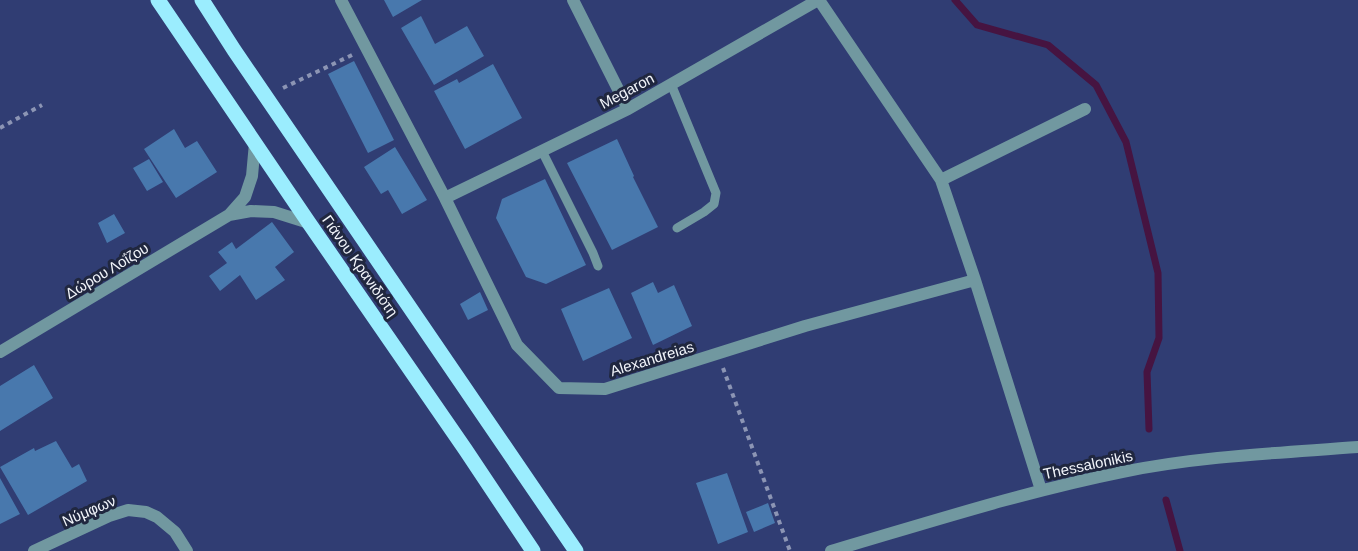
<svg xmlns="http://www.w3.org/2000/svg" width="1358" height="551" viewBox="0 0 1358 551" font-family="Arial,sans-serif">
  <rect width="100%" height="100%" fill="#303d73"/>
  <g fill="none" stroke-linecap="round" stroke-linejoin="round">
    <path stroke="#461441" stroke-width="7" d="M955,0L977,25L1048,45L1096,85L1126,142L1158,273L1159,338L1147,372L1149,429
      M1166,500L1180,551"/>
  </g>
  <path fill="#4878ad" d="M384,0H422L393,17Z
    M421,16L435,44L467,26L484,56L434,85L401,28Z
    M354,61L394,140L368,153L328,74Z
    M493,64L522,118L465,149L434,91L457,79L459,83Z
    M174,129L185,148L197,141L217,172L176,198L144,149Z
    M617,139L634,176L633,177L658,227L612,250L567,163Z
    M395,147L427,200L402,214L388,190L381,194L364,167Z
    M149,159L163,182L147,191L133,168Z
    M545,179L586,265L546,284L526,277L496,218L502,199Z
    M114,214L125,233L107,243L98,223Z
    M272,222L294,252L275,267L285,280L256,300L240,275L220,291L209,276L227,263L218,252L232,242L236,249Z
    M653,282L658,293L674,285L692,326L653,345L631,293Z
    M609,288L632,338L583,361L561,309Z
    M480,292L488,310L468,320L460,304Z
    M34,365L53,398L0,431V386Z
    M56,441L72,468L79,464L87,481L28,515L0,467L34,448L35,451Z
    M727,473L748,532L718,544L696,483Z
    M0,478L20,514L0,524Z
    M768,503L775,523L754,532L746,512Z"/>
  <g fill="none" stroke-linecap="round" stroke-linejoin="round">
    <path stroke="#8c95b4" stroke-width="4" stroke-dasharray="4.5 4.5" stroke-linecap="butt" d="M283,88L352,55
      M0,128L42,105
      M723,368L790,551"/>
    <path stroke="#7198a0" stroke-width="9" d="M671,84L716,193L714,204L704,212L677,228
      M542,151L593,253L598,266"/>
    <path stroke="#7198a0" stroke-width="12" d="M341,0L445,198L517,345L559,388L605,389L805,326L975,280
      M573,0L628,109
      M819,0L941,180L975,280L1041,490
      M941,180L1085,109
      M445,198L628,109L818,0
      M229,215L251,211L274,212L309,223
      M0,352L229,215L245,197L252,176L255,143
      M34,551L109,516L128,510L146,512L157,517L175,532L187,551
      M831,551C927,523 1023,492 1122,472C1200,456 1279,453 1358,447"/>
    <path stroke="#9bedfe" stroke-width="15" d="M158,0L309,223L465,449L533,551
      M202,0L234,50L576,551"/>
  </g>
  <g text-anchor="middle" stroke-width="6" stroke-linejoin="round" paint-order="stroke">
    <g font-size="15" fill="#f1f4fa" stroke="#20273f">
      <text transform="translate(627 91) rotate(-28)" y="5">Megaron</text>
      <text transform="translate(360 266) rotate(55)" y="5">Γιάνου Κρανιδιότη</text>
      <text transform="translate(107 271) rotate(-31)" y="5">Δώρου Λοΐζου</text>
      <text transform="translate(652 359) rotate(-17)" y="5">Alexandreias</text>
      <text transform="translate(1088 465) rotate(-12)" y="5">Thessalonikis</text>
      <text transform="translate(89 511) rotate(-23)" y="5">Νύμφων</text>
    </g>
  </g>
</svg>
